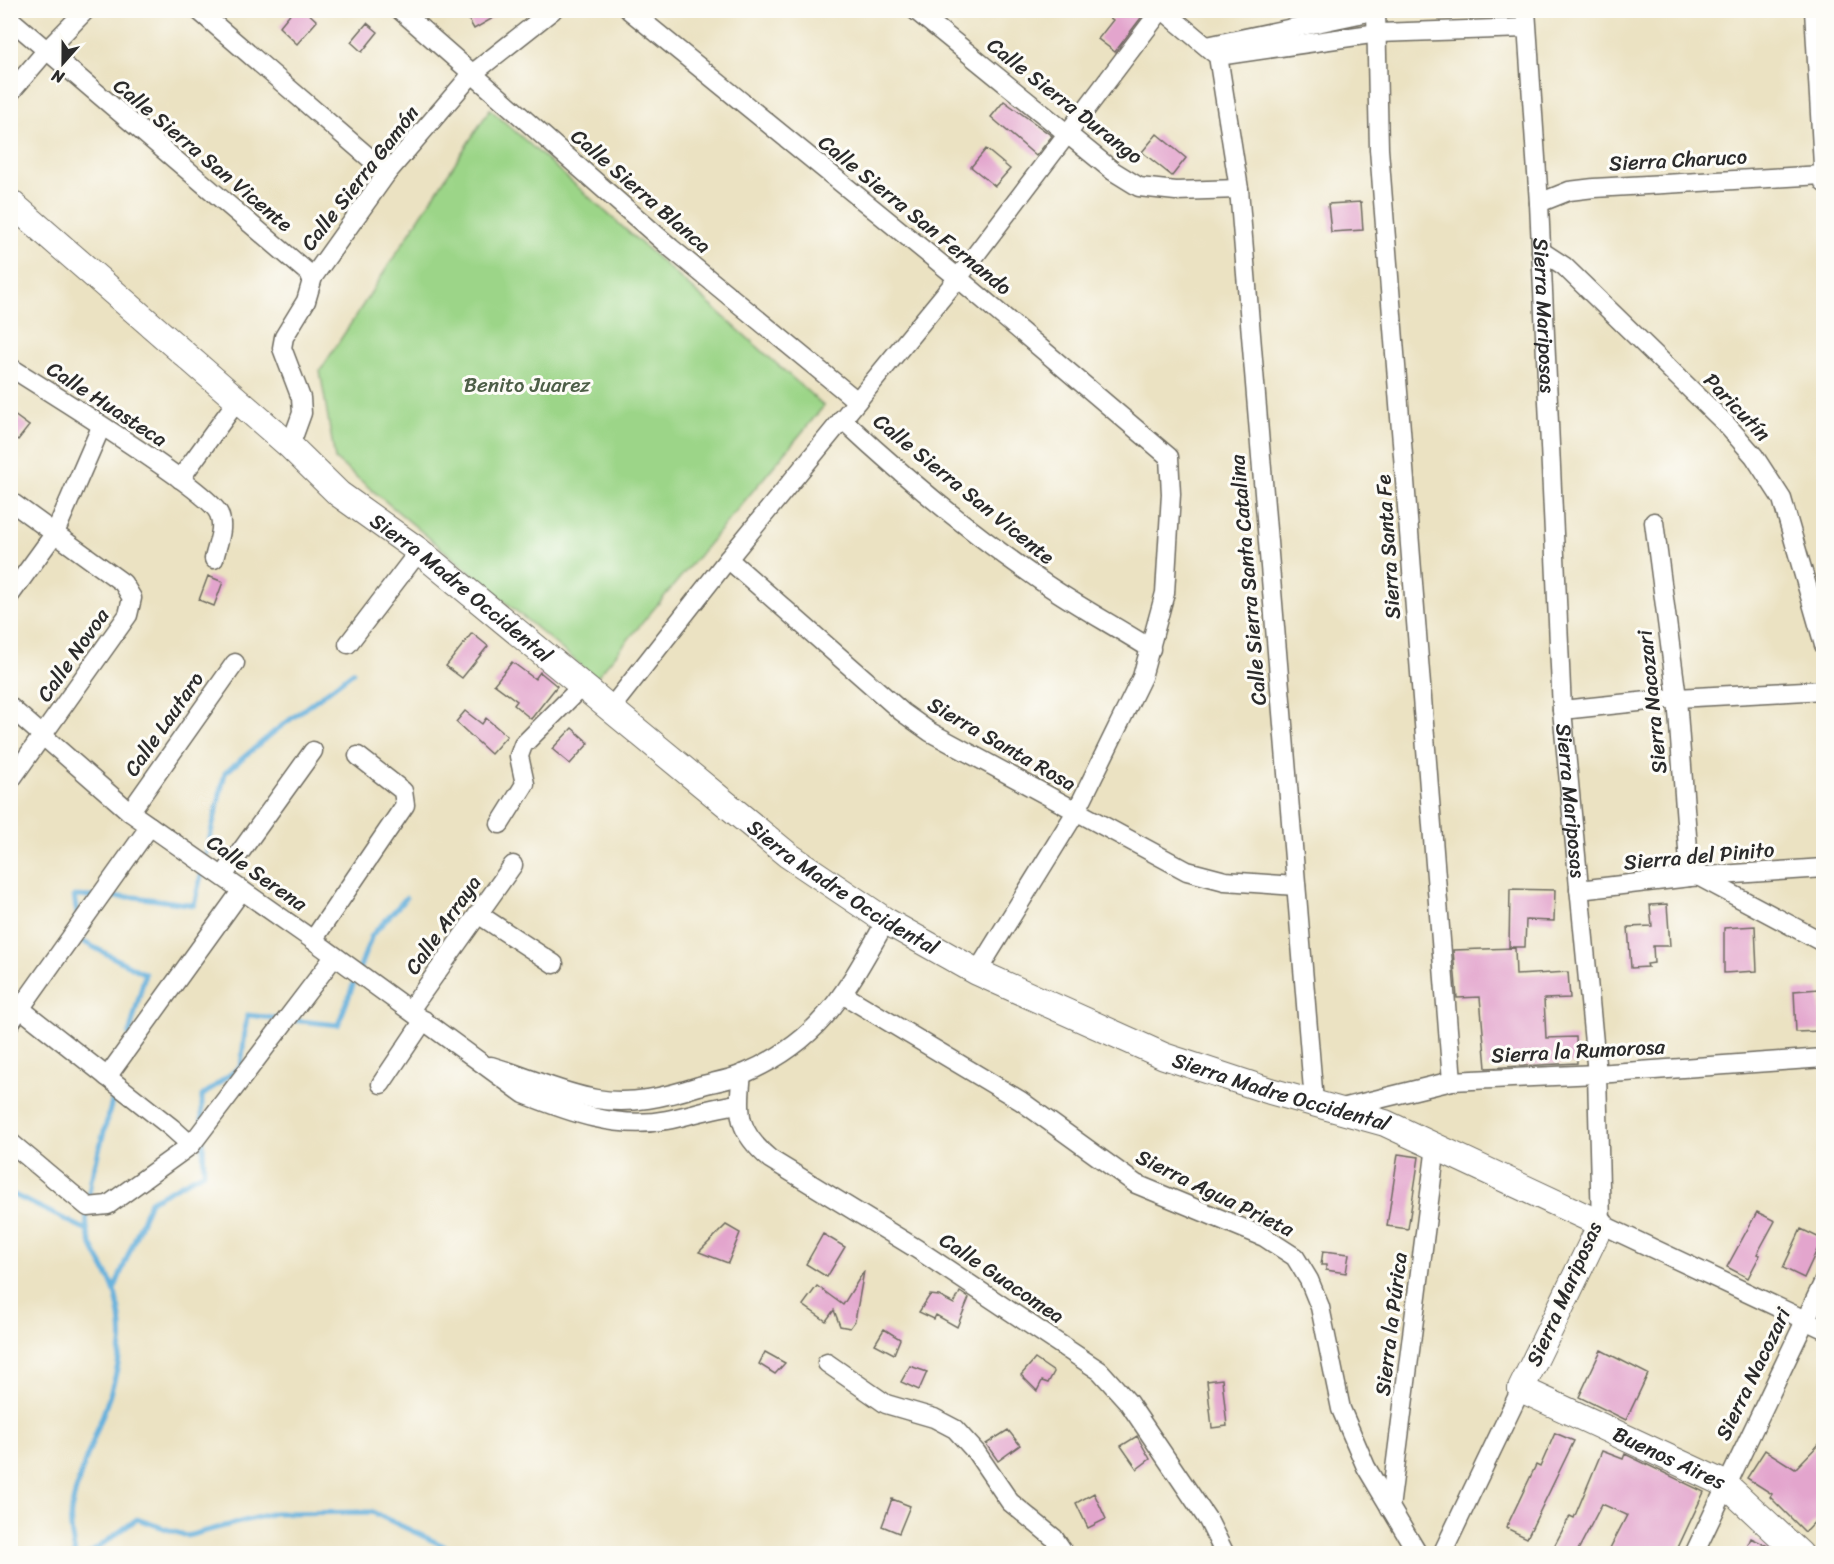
<svg xmlns="http://www.w3.org/2000/svg" width="1834" height="1564" viewBox="0 0 1834 1564" font-family="Sriracha,sans-serif">
  <rect width="100%" height="100%" fill="#fdfcf7"/>
  <filter id="ink" filterUnits="userSpaceOnUse"><feTurbulence type="fractalNoise" baseFrequency=".0167" numOctaves="2"/><feDisplacementMap in="SourceGraphic" scale="12" xChannelSelector="R" yChannelSelector="G"/><feConvolveMatrix kernelMatrix="1 2 1 2 8 2 1 2 1" color-interpolation-filters="sRGB"/></filter>
  <filter id="wash" filterUnits="userSpaceOnUse"><feTurbulence type="fractalNoise" baseFrequency=".008" numOctaves="4" result="noise"/><feDisplacementMap in="SourceGraphic" scale="24" xChannelSelector="R" yChannelSelector="G"/><feGaussianBlur stdDeviation="1.35" result="paint"/><feColorMatrix in="noise" values="0 0 0 0 0 0 0 0 0 0 0 0 0 0 0 0 0 1.4 0 .05"/><feComposite in="paint" operator="in"/></filter>
  <g filter="url(#wash)">
    <rect width="100%" height="100%" fill="#ebe2c2"/>
    <path fill="#9cd588" stroke="#64805a" stroke-width="1.5" d="M490,109L824,406L596,678L335,459L320,371Z"/>
    <g fill="none" stroke-linecap="round" stroke-linejoin="round">
      <path stroke="#62afdb" stroke-width="5" d="M105,897H135L194,905L225,773L275,731L353,672
        M78,919L74,896L95,897
        M80,931L82,941L145,974L129,1035
        M291,1020L338,1025L372,935L406,898
        M202,1121V1096L241,1066L247,1015L282,1019
        M10,1193L85,1229
        M88,1201L91,1180L116,1087
        M114,1290L150,1201L204,1172L203,1140
        M75,1554C73,1541 69,1525 71,1512C81,1455 115,1403 121,1345C123,1331 119,1304 114,1290C104,1259 83,1248 87,1210
        M89,1554L137,1519L187,1536L274,1513L372,1512L461,1554"/>
    </g>
    <g id="blocks">
      <path fill="#e3a5cd" d="M293,10H305L317,21L297,44L279,27Z
        M463,10H507L474,29Z
        M1116,10H1147L1115,52L1098,39L1113,20L1110,18Z
        M367,23L378,32L362,52L351,42Z
        M1004,101L1052,136L1036,156L991,117Z
        M1157,134L1186,158L1172,176L1142,152Z
        M986,149L1010,169L995,186L971,167Z
        M1361,202L1363,230L1331,232L1328,204Z
        M10,412L29,426L18,440L10,434Z
        M208,576L223,582L214,606L199,600Z
        M472,633L488,646L462,678L446,666Z
        M512,662L535,679L540,672L557,686L531,719L514,705L517,701L494,684Z
        M465,711L482,724L486,718L507,736L491,754L456,722Z
        M572,728L589,743L570,764L552,749Z
        M1510,889L1555,890L1554,921L1526,920L1525,947H1509Z
        M1667,904L1670,946H1653L1654,963L1647,964L1648,967L1631,968L1628,927L1652,926L1650,905Z
        M1755,926L1757,971L1724,973V928Z
        M1515,948L1516,975L1568,972L1570,998L1544,999L1546,1038L1576,1037L1577,1063L1486,1068L1480,997L1457,998L1453,950Z
        M1819,989L1821,1031L1796,1032L1794,991Z
        M1398,1154L1419,1157L1408,1229L1387,1226Z
        M1757,1212L1775,1221L1757,1254L1760,1255L1748,1278L1727,1267Z
        M726,1225L740,1233L728,1263L699,1252Z
        M1801,1229L1822,1239L1804,1278L1783,1268Z
        M823,1234L845,1247L827,1277L806,1264Z
        M1323,1251L1349,1254L1346,1273L1326,1270V1265H1321Z
        M864,1271L855,1321L850,1328L840,1326L834,1310L826,1321L803,1305L817,1286L843,1305Z
        M960,1292L969,1298L957,1327L936,1315L934,1319L919,1312L930,1295L939,1296L954,1304Z
        M884,1329L900,1339L894,1354L875,1344Z
        M1601,1350L1648,1374L1626,1420L1579,1397Z
        M765,1352L785,1363L775,1374L759,1364Z
        M1035,1359L1054,1372L1048,1383L1042,1381L1037,1391L1021,1375Z
        M910,1366L927,1372L919,1390L901,1382Z
        M1222,1379L1227,1426L1212,1428L1207,1381Z
        M1008,1430L1020,1445L998,1461L986,1444Z
        M1555,1433L1574,1441L1527,1538L1506,1528L1536,1465L1540,1467Z
        M1137,1436L1150,1459L1137,1469L1121,1446Z
        M1824,1439V1512L1805,1532L1770,1497L1772,1494L1747,1478L1765,1450L1795,1469Z
        M1602,1451L1623,1459L1625,1454L1704,1492L1675,1554H1607L1627,1515L1602,1504L1576,1554H1550L1570,1516L1574,1518Z
        M1094,1493L1106,1519L1088,1528L1076,1503Z
        M892,1499L910,1506L899,1533L882,1526Z
        M1751,1538L1772,1548L1777,1554H1744Z"/>
    </g>
  </g>
  <g filter="url(#ink)">
    <use href="#blocks" fill-opacity="0" stroke="#6e6b60" stroke-width="1.5"/>
    <g fill="none" stroke-linecap="round" stroke-linejoin="round">
      <defs>
        <g id="street">
          <path d="M198,10L387,173"/>
          <path d="M400,10L671,248L857,401"/>
          <path d="M629,10L958,278L1169,457L1171,494L1165,593L1142,677L1076,812L977,972"/>
          <path d="M915,10L1113,171L1139,187L1176,191L1239,189"/>
          <path d="M1163,10L1214,53"/>
          <path d="M1376,10L1379,149L1452,1081"/>
          <path id="s1" d="M1526,10L1539,203L1562,710L1597,1074L1601,1224L1824,1329"/>
          <path d="M1814,10L1824,183"/>
          <path d="M10,19L313,277"/>
          <path d="M1207,46L1378,10"/>
          <path d="M1218,56L1239,189L1314,1102"/>
          <path d="M1218,56L1378,33L1526,28"/>
          <path d="M10,93L46,51L86,10"/>
          <path d="M1539,203L1569,191L1594,188L1822,175"/>
          <path d="M1541,251L1564,266L1725,423L1754,456L1782,499L1824,645"/>
          <path d="M10,367C43,388 209,490 219,514C225,528 217,545 214,559"/>
          <path d="M842,419C904,477 971,533 1041,581C1077,606 1115,626 1151,649"/>
          <path d="M290,446L302,413L301,398L282,348L284,337L306,301L313,277L387,173L472,74L553,10"/>
          <path d="M180,479L237,401"/>
          <path d="M10,501L123,583L132,598L128,615L10,781"/>
          <path d="M1654,522L1677,698L1690,877"/>
          <path d="M728,559L902,712L930,732L1187,871L1225,881L1296,886"/>
          <path d="M10,595L55,533L101,427"/>
          <path d="M348,644L419,551"/>
          <path d="M10,707L130,812L313,940L524,1094C570,1112 617,1130 667,1120C691,1115 714,1107 739,1104"/>
          <path d="M611,708L728,559L958,278L1161,10"/>
          <path d="M1562,710L1677,698L1824,690"/>
          <path d="M130,812L235,663"/>
          <path d="M500,824L525,784L519,756L523,745L583,685"/>
          <path d="M223,876L313,751"/>
          <path d="M1698,876L1824,943"/>
          <path d="M1579,890L1690,877L1824,868"/>
          <path d="M478,914L554,964"/>
          <path d="M313,940L405,805L403,791L358,756"/>
          <path d="M844,995L1021,1101L1136,1184L1264,1237L1295,1257L1309,1280L1320,1307L1341,1409L1366,1467L1418,1554"/>
          <path d="M21,1009L172,1128L191,1145"/>
          <path d="M410,1010L513,865"/>
          <path d="M10,1023L150,826"/>
          <path d="M491,1066C526,1076 560,1093 596,1099C632,1105 665,1097 699,1086C713,1082 729,1080 743,1074C822,1041 846,991 886,921"/>
          <path d="M742,1074C737,1115 738,1132 770,1159L917,1249L1100,1371L1128,1402L1208,1520L1225,1554"/>
          <path d="M107,1077L242,890"/>
          <path d="M381,1084L424,1020"/>
          <path d="M1338,1109L1452,1081L1597,1074L1824,1058"/>
          <path d="M10,1142L88,1207L108,1205L191,1145L334,957"/>
          <path d="M827,1363L886,1404L934,1418L955,1429L976,1452L1010,1502L1054,1538L1065,1554"/>
          <path d="M1390,1508L1436,1146"/>
          <path d="M1442,1554L1521,1389"/>
          <path d="M1694,1554L1824,1281"/>
        </g>
        <g id="secondary">
          <path id="s2" d="M10,202L290,446L339,494L419,551L788,855L886,921L977,972L1164,1056L1270,1091L1385,1123L1601,1224L1521,1389L1725,1484L1800,1554"/>
        </g>
      </defs>
      <use href="#street" stroke="#6e6b60" stroke-width="21"/>
      <use href="#secondary" stroke="#6e6b60" stroke-width="28"/>
      <use href="#street" stroke="#fff" stroke-width="18"/>
      <use href="#secondary" stroke="#fff" stroke-width="26"/>
    </g>
  </g>
  <g text-anchor="middle" stroke-width="6" stroke-linejoin="round" paint-order="stroke">
    <g font-size="21" fill="#2b2b2b" stroke="#fdfcf7">
      <text transform="translate(1065 101) rotate(38)" y="7">Calle Sierra Durango</text>
      <text transform="translate(203 155) rotate(40)" y="7">Calle Sierra San Vicente</text>
      <text transform="translate(1678 160) rotate(-3)" y="7">Sierra Charuco</text>
      <text transform="translate(360 178) rotate(-52)" y="7">Calle Sierra Gamón</text>
      <text transform="translate(641 191) rotate(41)" y="7">Calle Sierra Blanca</text>
      <text transform="translate(915 215) rotate(39)" y="7">Calle Sierra San Fernando</text>
      <text dy="7" stroke="none"><textPath href="#s1" startOffset="306">Sierra Mariposas</textPath></text>
      <text transform="translate(107 404) rotate(33)" y="7">Calle Huasteca</text>
      <text transform="translate(1737 407) rotate(46)" y="7">Paricutín</text>
      <text transform="translate(964 489) rotate(39)" y="7">Calle Sierra San Vicente</text>
      <text transform="translate(1388 547) rotate(-94)" y="7">Sierra Santa Fe</text>
      <text transform="translate(1248 580) rotate(-95)" y="7">Calle Sierra Santa Catalina</text>
      <text dy="7" stroke="none"><textPath href="#s2" startOffset="594">Sierra Madre Occidental</textPath></text>
      <text transform="translate(73 655) rotate(-55)" y="7">Calle Novoa</text>
      <text transform="translate(1652 702) rotate(-96)" y="7">Sierra Nacozari</text>
      <text transform="translate(164 724) rotate(-55)" y="7">Calle Lautaro</text>
      <text transform="translate(1002 744) rotate(30)" y="7">Sierra Santa Rosa</text>
      <text dy="7" stroke="none"><textPath href="#s1" startOffset="792">Sierra Mariposas</textPath></text>
      <text transform="translate(1699 856) rotate(-5)" y="7">Sierra del Pinito</text>
      <text transform="translate(257 873) rotate(35)" y="7">Calle Serena</text>
      <text dy="7" stroke="none"><textPath href="#s2" startOffset="1080">Sierra Madre Occidental</textPath></text>
      <text transform="translate(443 925) rotate(-55)" y="7">Calle Arraya</text>
      <text transform="translate(1578 1051) rotate(-3)" y="7">Sierra la Rumorosa</text>
      <text dy="7" stroke="none"><textPath href="#s2" startOffset="1566">Sierra Madre Occidental</textPath></text>
      <text transform="translate(1215 1193) rotate(26)" y="7">Sierra Agua Prieta</text>
      <text transform="translate(1002 1278) rotate(34)" y="7">Calle Guacomea</text>
      <text transform="translate(1564 1294) rotate(-66)" y="7">Sierra Mariposas</text>
      <text transform="translate(1391 1324) rotate(-83)" y="7">Sierra la Púrica</text>
      <text transform="translate(1753 1374) rotate(-64)" y="7">Sierra Nacozari</text>
      <text dy="7" stroke="none"><textPath href="#s2" startOffset="2260">Buenos Aires</textPath></text>
    </g>
    <g font-size="21" fill="#4d5e47" stroke="#fdfcf7">
      <text x="527" y="392">Benito Juarez</text>
    </g>
  </g>
  <rect width="1834" height="1564" fill="none" stroke="#fdfcf7" stroke-width="36"/>
  <g transform="translate(63 63) rotate(201)" stroke="#fdfcf7" stroke-width="4.5" paint-order="stroke">
  <path d="M0-4.5L10 22L0 15L-10 22Z" fill="#2b2b2b"/>
  <text y="-9" font-size="16" font-weight="bold" text-anchor="middle" fill="#2b2b2b">N</text>
  </g>
</svg>
